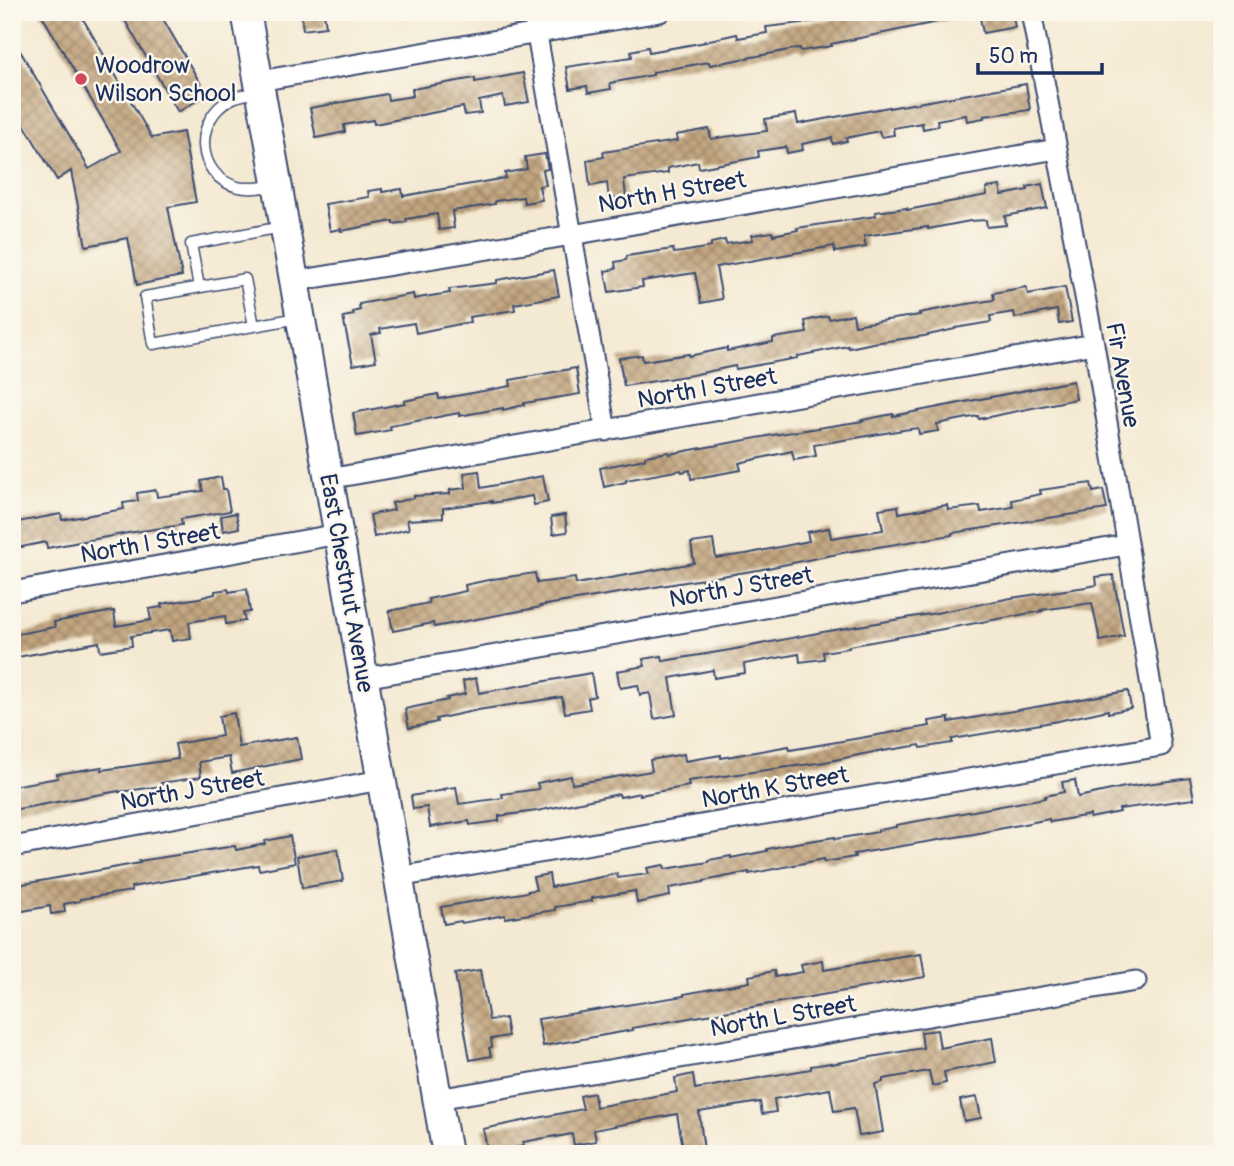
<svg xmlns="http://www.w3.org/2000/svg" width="1234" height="1166" viewBox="0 0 1234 1166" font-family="Pangolin,sans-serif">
  <defs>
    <pattern id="building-cross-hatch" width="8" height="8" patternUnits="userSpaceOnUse" patternTransform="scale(1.75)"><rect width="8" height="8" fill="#c2a57e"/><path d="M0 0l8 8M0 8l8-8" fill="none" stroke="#9d876a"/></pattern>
  </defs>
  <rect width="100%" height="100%" fill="#fbf7ec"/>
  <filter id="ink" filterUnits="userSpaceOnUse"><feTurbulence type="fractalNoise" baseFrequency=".0143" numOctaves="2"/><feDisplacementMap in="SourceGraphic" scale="14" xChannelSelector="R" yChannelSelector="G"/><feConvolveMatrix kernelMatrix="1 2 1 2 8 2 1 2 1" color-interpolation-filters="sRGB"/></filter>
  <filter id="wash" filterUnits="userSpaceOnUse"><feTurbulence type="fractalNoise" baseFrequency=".00686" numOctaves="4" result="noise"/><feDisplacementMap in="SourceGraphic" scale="28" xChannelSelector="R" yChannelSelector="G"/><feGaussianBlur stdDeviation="1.57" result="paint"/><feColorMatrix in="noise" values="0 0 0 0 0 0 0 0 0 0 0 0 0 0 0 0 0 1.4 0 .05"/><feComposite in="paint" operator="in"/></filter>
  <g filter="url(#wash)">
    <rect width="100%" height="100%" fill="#f4e9d2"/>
    <g id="blocks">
      <path fill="url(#building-cross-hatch)" d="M40,12H79L152,138L183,132L196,202L168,207L182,276L137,285L128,238L86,246L71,171L57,180L12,104V37L89,169L121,151Z
        M120,12H159L207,95L178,112Z
        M301,12H324L326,27L303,30Z
        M853,12H874L875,15L890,12H957V18L831,44L832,46L801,51L800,48L710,65L709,62L653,72V75L610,83L611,89L588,93L587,86L570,89L566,67L632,57L631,51L648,47L649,52L706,42L705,41L737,34L738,38L767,33L766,27L827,20L853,15Z
        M979,12H1012L1015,27L983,33Z
        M523,73L529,102L505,106L503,96L479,101L481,113L465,115L463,107L374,124L373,120L344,125L345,132L316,138L310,108L387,94L388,100L413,96L412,89L475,78V82Z
        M1026,84L1030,110L984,116V118L967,121L966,115L937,120L938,126L923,129L922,123L893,128L894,135L881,137L879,131L846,138L847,141L833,144L832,138L802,144L803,150L787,153L786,147L758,151L759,157L699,168L698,162L668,168V173L624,179L626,197L609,199L607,183L590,186L587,160L604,157L603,152L677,141L676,135L709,129L711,139L767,131L765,119L796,114L798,124L889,107V108Z
        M545,154L548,169L543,170L546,185L539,186L542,200L524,203L523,197L495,201V204L452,211L454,228L439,230L437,214L406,219L407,222L393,224V221L341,231V229L330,231L325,204L369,197L368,191L382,189V192L402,189L403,196L506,178L505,173L527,169L525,157Z
        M1042,184L1047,208L1005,216L1006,225L987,227L986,220L970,221L928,229V227L864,236L866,247L835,252L834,246L716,267L722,299L701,303L695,273L642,281L643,287L609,292L605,271L616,269L615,262L626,260L627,256L673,249L674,253L682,252L711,247V243L725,240L726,244L753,240L752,235L772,232L773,235L798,230L797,228L876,216L875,212L907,208V210L987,195L986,188L1000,186L1002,195L1028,190L1027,187Z
        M554,270L559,296L514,304L515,310L469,317L470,322L430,330L416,333L414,323L380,329L381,333L371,335L376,361L353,365L343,317L354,315L353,312L360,310L359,304L413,294L414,299L424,297L450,293L449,289L497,283V280Z
        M1026,287L1028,294L1065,287L1072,322L1059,324L1057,310L1015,318L1014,312L990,316L991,322L955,328V329L924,336L873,343L849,348L848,346L798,356V358L736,369L735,366L692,375L624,386L619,358L642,355L643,361L689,354V356L727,348V351L773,342V338L807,333L805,321L828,316L829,319L853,314L855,325L867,323L920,315L919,313L961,305L994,300L993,293Z
        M576,368L580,394L524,403V405L503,410V408L459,416V413L390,426L391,430L357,436L353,413L405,403L404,401L438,394L439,399L511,386L510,380Z
        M1073,381L1076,399L979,419L978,416L937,424L938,431L919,434L918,428L903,430L814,445L816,456L794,460L792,451L739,463L741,470L691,479L690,470L682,472L681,470L626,480V482L604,487L600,468L645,459V456L669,452V454L773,435L863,421L862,420L893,414V416Z
        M479,471L481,488L543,476L548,502L534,505L532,496L492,503V501L443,508V518L407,520L409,529L374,537L370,515L394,510L392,503L414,498V496L450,494V490L466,488L464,473Z
        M221,477L223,489H226L230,511L181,519L182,525L128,533L47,548L46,542L12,549V523L61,514L62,520L124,509L123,503L138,501L137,493L156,490L157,497L203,491L201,481Z
        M1091,483L1093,492L1103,490L1107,509L952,533V535L847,552L758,570L540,606L541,607L434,627L433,623L393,631L389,611L429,603L428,599L466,591L465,585L493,579L535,573L537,583L575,578L576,584L694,563L691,543L713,540L716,558L746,554L809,541L807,532L829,528L831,538L883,530L879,509L898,506L899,513L947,505L948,510L980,506L981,512L1013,507L1012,500L1041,494L1040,490Z
        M236,513L239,528L223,531L221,516Z
        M565,515L567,532L553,534L551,517Z
        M1113,575L1124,636L1100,641L1092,603L1041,610L1042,611L849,646V648L823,652L824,659L800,662L799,654L744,664L745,673L714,678L713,670L670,678L676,715L654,719L650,693L640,695L638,685L620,688L617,671L645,666L643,659L662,656L663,661L730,650L823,632L936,613L1011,598L1086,587L1097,585L1096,577Z
        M228,589L229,592L247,589L250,612L243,613L245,621L226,624L225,616L189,622L191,638L172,641L170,630L131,636L132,646L100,651L99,642L12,658V635L55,627L54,622L114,611L116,626L151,620L149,609L162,607L161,604L199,598L215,594V591Z
        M591,673L595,696L588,698L590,709L565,713L562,697L478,710L436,719L437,722L409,728L405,709L448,700L447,698L465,694L463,681L476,678L479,693Z
        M1128,691L1131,708L1108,713V710L1058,721L952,739V743L921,748L920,745L883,751V750L825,762L688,781L689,786L640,795V793L620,797L619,794L537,811L499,816V821L470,825L469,821L430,827L427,807L413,809L411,796L444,790L443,789L456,787L459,804L503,798L502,794L539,789L537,783L571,776L572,784L652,771L650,760L684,754L685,761L721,755V758L789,746L790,750L930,726L929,721L949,718V722Z
        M234,713L239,747L297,737L301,759L232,773L229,757L199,762L201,777L161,783L162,786L119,792V791L12,810V786L58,778L57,774L102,767V770L178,759L175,744L222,736L219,716Z
        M1190,778L1194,799L1119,809L1120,812L1090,818V815L1050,822L1049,819L974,834L854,854L855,857L824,862V859L749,874V872L704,881V882L669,888L670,896L637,903L635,891L592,898V901L555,907V910L505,918V915L462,923L461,921L444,924L441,907L528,892V891L536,890L533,877L549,874L551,887L617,874L618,878L649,874L647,868L664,865L665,869L709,862V860L731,856V858L767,851V849L796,843L835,837V839L878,832V830L896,827V825L1045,798V796L1064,792L1062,782L1075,780L1078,797L1125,787Z
        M290,836L295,863L259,870L258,865L131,887L132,891L80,899V901L64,904L65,912L51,914L50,906L12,913V886L140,863L139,861L235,846L236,850L265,844V841Z
        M338,849L343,881L302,888L297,856Z
        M921,954L925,977L632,1028L633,1030L543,1046L538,1019L684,996V994L750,982L749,976L774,971L775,977L803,972L801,965L823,961L824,970Z
        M480,970L489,1020L505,1018L508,1036L491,1039L492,1047L489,1048L491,1056L470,1060L455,974Z
        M937,1030L940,1048L992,1038L996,1062L944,1072L946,1083L932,1086L929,1071L883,1079V1082L875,1084L883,1132L859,1136L854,1108L834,1111L830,1089L774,1099L776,1112L762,1114L760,1102L699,1112L704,1150L684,1153L677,1114L594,1130L596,1141L574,1145L572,1134L556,1137V1136L523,1142L524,1146L488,1153L483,1129L583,1109L580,1096L594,1093L596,1107L677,1092L675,1078L693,1074L695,1089L811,1069V1066L831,1063V1064L923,1048L921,1032Z
        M977,1097L981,1118L964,1121L960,1100Z"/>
    </g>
  </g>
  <g filter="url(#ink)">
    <use href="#blocks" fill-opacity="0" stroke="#3c4b6f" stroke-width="2"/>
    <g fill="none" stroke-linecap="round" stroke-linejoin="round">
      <defs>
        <path id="lane" d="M257,92C249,94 238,95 231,99C193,119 195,176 238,187C251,190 264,187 276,185
          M199,287L191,244L282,227
          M254,326L245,279L145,297L153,344L298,318"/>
        <path id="street" d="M533,12L606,431
          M259,81L660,12
          M296,281L572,235L1056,149
          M328,479L1094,344
          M12,592L339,534
          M364,678L1126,545
          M12,847L381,780
          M398,877L1161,746L1094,344L1031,12
          M437,1099L1136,981"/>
        <path id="secondary" d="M246,12C316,392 380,773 447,1154"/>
      </defs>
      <use href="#lane" stroke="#3c4b6f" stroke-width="13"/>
      <use href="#street" stroke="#3c4b6f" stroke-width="23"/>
      <use href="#secondary" stroke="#3c4b6f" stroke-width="32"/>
      <use href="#lane" stroke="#fff" stroke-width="10"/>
      <use href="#street" stroke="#fff" stroke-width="19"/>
      <use href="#secondary" stroke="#fff" stroke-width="28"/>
    </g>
  </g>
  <circle fill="#d1495b" stroke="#fbf7ec" stroke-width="2.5" cx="81" cy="79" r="7"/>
  <g text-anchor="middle" stroke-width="5" stroke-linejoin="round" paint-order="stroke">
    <g font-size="24" fill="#1b2f5e" stroke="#fbf7ec" text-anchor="start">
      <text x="95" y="73">Woodrow<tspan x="95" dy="28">Wilson School</tspan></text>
    </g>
    <g font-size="24" fill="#1b2f5e" stroke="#fbf7ec">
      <text transform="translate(672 192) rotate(-10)" y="8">North H Street</text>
      <text transform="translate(1123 375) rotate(80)" y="8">Fir Avenue</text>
      <text transform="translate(707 388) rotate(-10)" y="8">North I Street</text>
      <text transform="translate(150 543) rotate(-10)" y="8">North I Street</text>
      <text transform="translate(347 583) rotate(80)" y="8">East Chestnut Avenue</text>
      <text transform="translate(741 587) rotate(-10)" y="8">North J Street</text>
      <text transform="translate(775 787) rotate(-10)" y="8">North K Street</text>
      <text transform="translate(192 790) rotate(-10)" y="8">North J Street</text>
      <text transform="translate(783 1016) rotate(-10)" y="8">North L Street</text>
    </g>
  </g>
  <rect width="1234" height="1166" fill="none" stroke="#fbf7ec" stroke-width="42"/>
  <path d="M978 63v10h124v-10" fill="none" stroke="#1b2f5e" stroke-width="3.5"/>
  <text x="989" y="63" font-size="21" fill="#1b2f5e" stroke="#fbf7ec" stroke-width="5" paint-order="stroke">50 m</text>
</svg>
